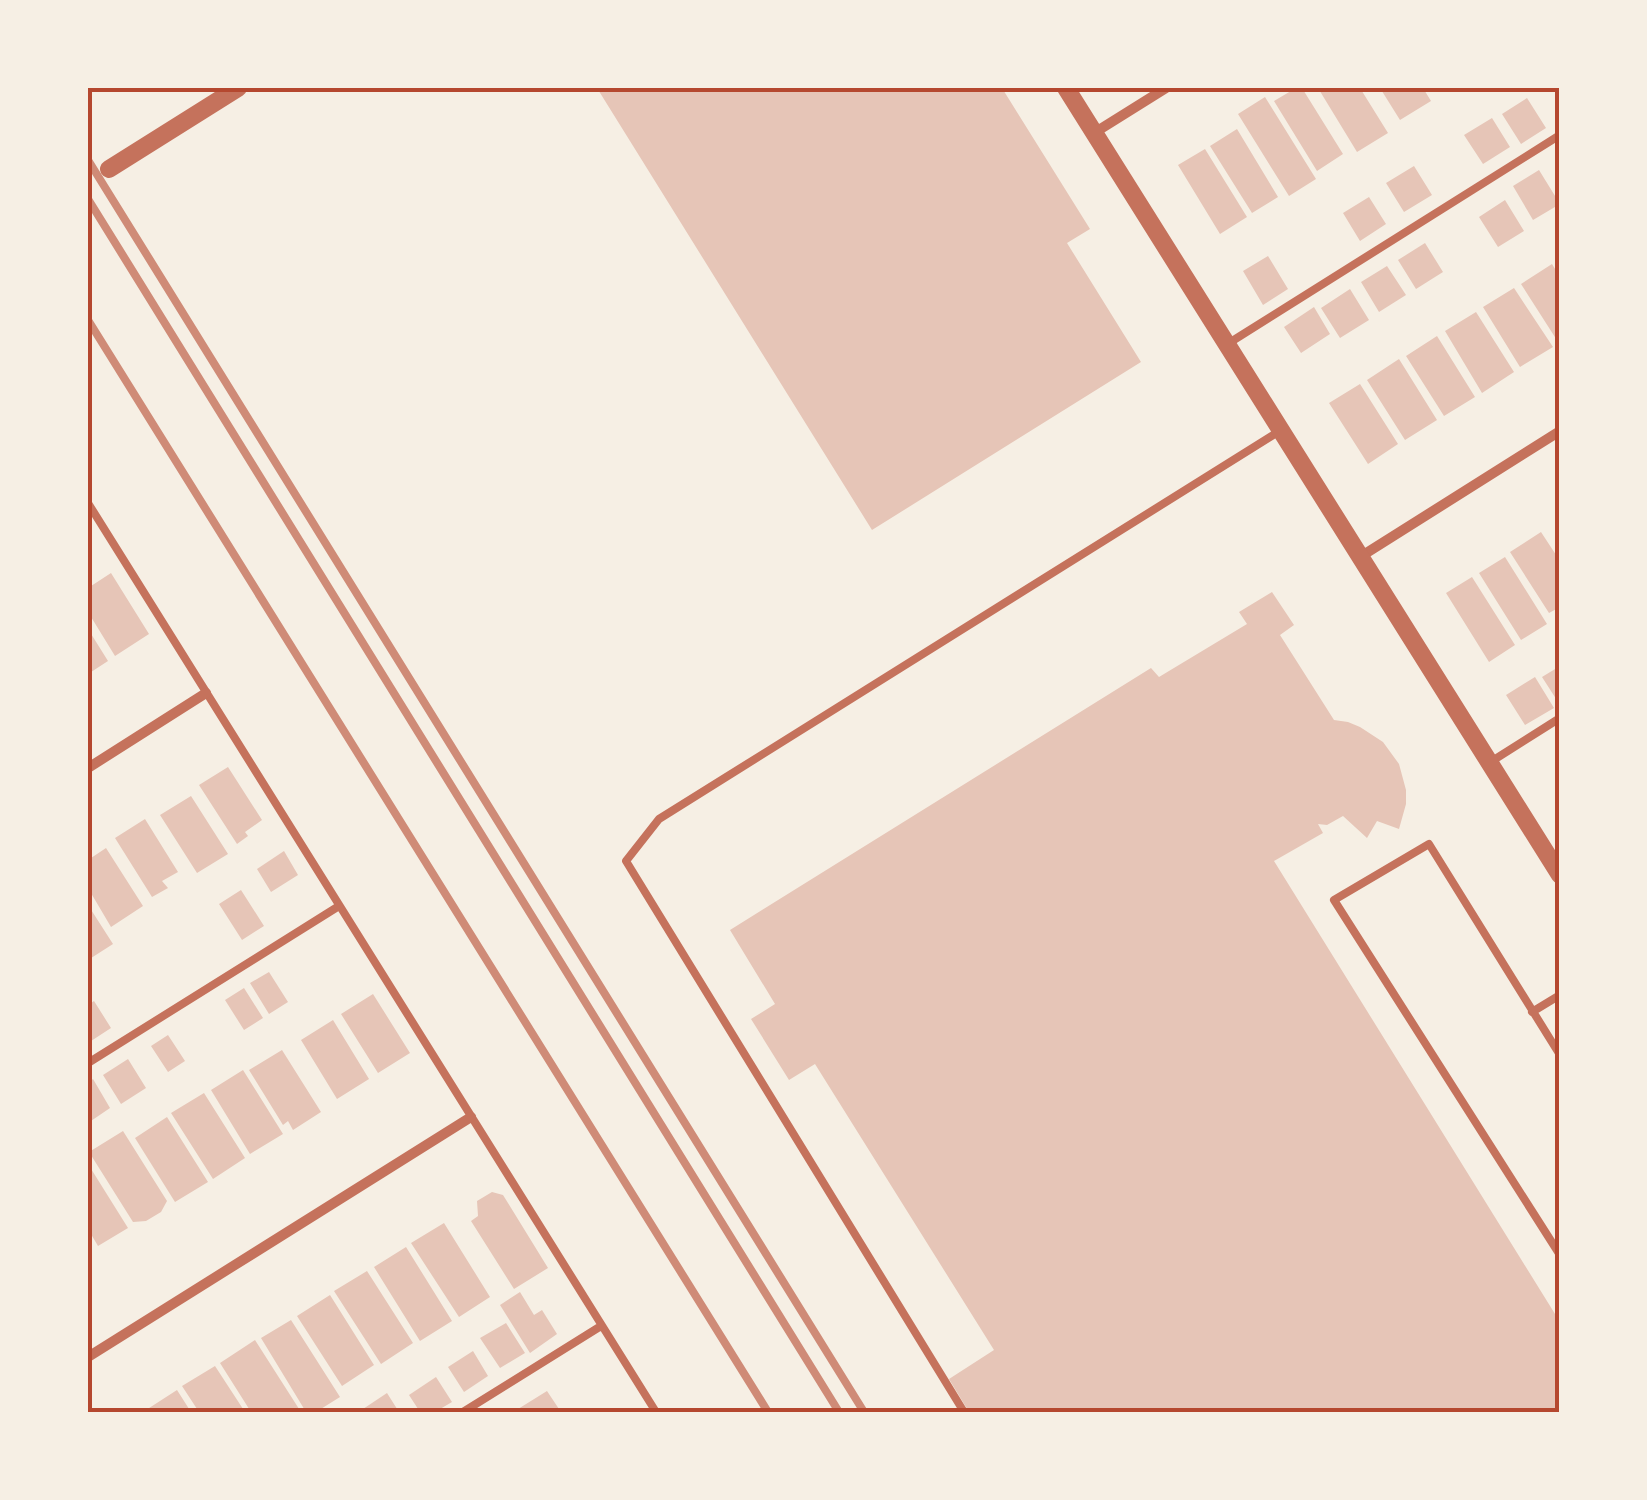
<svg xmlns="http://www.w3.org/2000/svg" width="1647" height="1500" viewBox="0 0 1647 1500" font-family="'Space Grotesk',sans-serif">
  <rect width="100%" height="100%" fill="#f6efe4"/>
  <path fill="#e6c5b7" d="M597,88H1002L1090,229L1067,243L1141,362L872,530Z
    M1296,88H1302L1343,154L1317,171L1274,101Z
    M1318,88H1360L1388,133L1357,152Z
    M1380,88H1423L1431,101L1400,120Z
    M1265,97L1316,179L1289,196L1238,114Z
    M1527,98L1546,128L1521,144L1502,114Z
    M1492,118L1510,147L1483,164L1464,135Z
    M1237,129L1278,197L1252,213L1210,146Z
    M1205,149L1247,217L1220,234L1178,165Z
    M1414,166L1432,195L1404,212L1386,183Z
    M1539,170L1560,204L1533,220L1513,186Z
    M1369,197L1386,224L1360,241L1343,213Z
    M1505,200L1524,231L1498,247L1479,217Z
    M1425,243L1443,272L1416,289L1398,260Z
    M1268,256L1288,289L1263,305L1243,271Z
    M1552,264L1560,277V345L1521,284Z
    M1387,266L1406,295L1379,312L1361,282Z
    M1514,288L1553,347L1520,367L1483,307Z
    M1350,289L1369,320L1340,338L1321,308Z
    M1314,307L1330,334L1301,353L1284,327Z
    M1476,312L1514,372L1482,393L1445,331Z
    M1437,336L1475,397L1444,416L1406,356Z
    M1399,359L1437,420L1405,440L1367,380Z
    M1360,384L1398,444L1368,464L1329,403Z
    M1541,532L1560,561V607L1549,613L1510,552Z
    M1505,557L1547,624L1521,640L1479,573Z
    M111,573L149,634L115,656L88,612V588Z
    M1472,577L1515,645L1489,662L1446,593Z
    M1272,592L1294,625L1280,635L1334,720L1348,722L1360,727L1383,742L1399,764L1406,790V804L1399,829L1377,821L1367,838L1343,816L1327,825L1318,824L1323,833L1274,861L1560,1322V1412H969L949,1379L994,1350L815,1064L789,1080L751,1019L775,1004L730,930L1151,668L1159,677L1247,624L1239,612Z
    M88,629L108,661L88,674Z
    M1560,666V705L1542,677Z
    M1535,677L1554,708L1525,725L1506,695Z
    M228,767L262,820L245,832L248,836L237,844L199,785Z
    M191,796L228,854L197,873L160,815Z
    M145,819L178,872L162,881L168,888L152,897L115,838Z
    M106,848L143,906L111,927L88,888V860Z
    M284,851L298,875L271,892L257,869Z
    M241,890L264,926L242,940L219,904Z
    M88,905L113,944L88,960Z
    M269,972L288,1002L269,1014L250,983Z
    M244,988L263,1018L244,1030L225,1000Z
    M373,994L410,1053L378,1073L341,1014Z
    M94,1001L111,1028L88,1043V1005Z
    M333,1020L369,1079L337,1099L301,1040Z
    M168,1035L185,1061L168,1072L151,1046Z
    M282,1050L321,1112L293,1130L288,1121L283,1125L249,1070Z
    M128,1059L146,1088L121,1104L103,1075Z
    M243,1070L283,1134L250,1154L211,1090Z
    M93,1079L110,1108L88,1123V1083Z
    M204,1093L245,1158L213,1179L171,1113Z
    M167,1117L208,1182L175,1202L135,1138Z
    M123,1131L167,1201L161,1212L146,1221L133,1222L89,1152Z
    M88,1164L128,1228L98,1246L88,1229Z
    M492,1192L503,1195L548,1268L514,1289L471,1221L478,1216L477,1201Z
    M444,1223L490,1297L459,1317L411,1243Z
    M406,1247L452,1321L420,1341L374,1267Z
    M367,1271L413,1343L381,1364L334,1291Z
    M520,1292L534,1315L542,1310L557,1334L530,1353L500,1305Z
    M330,1295L374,1365L342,1386L297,1316Z
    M291,1320L340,1397L316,1412H306L261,1338Z
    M506,1323L525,1353L500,1368L480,1338Z
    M255,1340L301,1412H251L220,1363Z
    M473,1351L488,1376L464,1392L448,1367Z
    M215,1366L245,1412H199L182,1386Z
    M436,1377L452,1402L435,1412H420L409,1395Z
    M177,1390L191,1412H148L146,1410Z
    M547,1391L561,1412H520L518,1409Z
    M387,1393L399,1412H365L363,1409Z"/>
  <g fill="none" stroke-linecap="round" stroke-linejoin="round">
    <path stroke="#c5725c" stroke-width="8" d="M1229,343L1560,135
      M88,503L656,1412
      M1489,763L1560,718
      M1532,1012L1560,995
      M1560,1055L1429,844L1334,900L1560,1255
      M88,1063L339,906
      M463,1412L601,1326
      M964,1412L626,861L659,819L1278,432"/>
    <path stroke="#c5725c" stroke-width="10" d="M1094,133L1166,88
      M1360,557L1560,431
      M88,768L206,693
      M88,1357L471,1117"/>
    <path stroke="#c5725c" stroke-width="18" d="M1066,88L1560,875
      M109,169L238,88"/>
    <path stroke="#cf8b77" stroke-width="8" d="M88,160L864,1412
      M88,199L839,1412
      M88,320L768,1412"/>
  </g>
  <rect width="1647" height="1500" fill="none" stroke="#f6efe4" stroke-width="180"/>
  <rect x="90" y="90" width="1467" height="1320" fill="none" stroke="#b5482f" stroke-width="4"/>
</svg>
